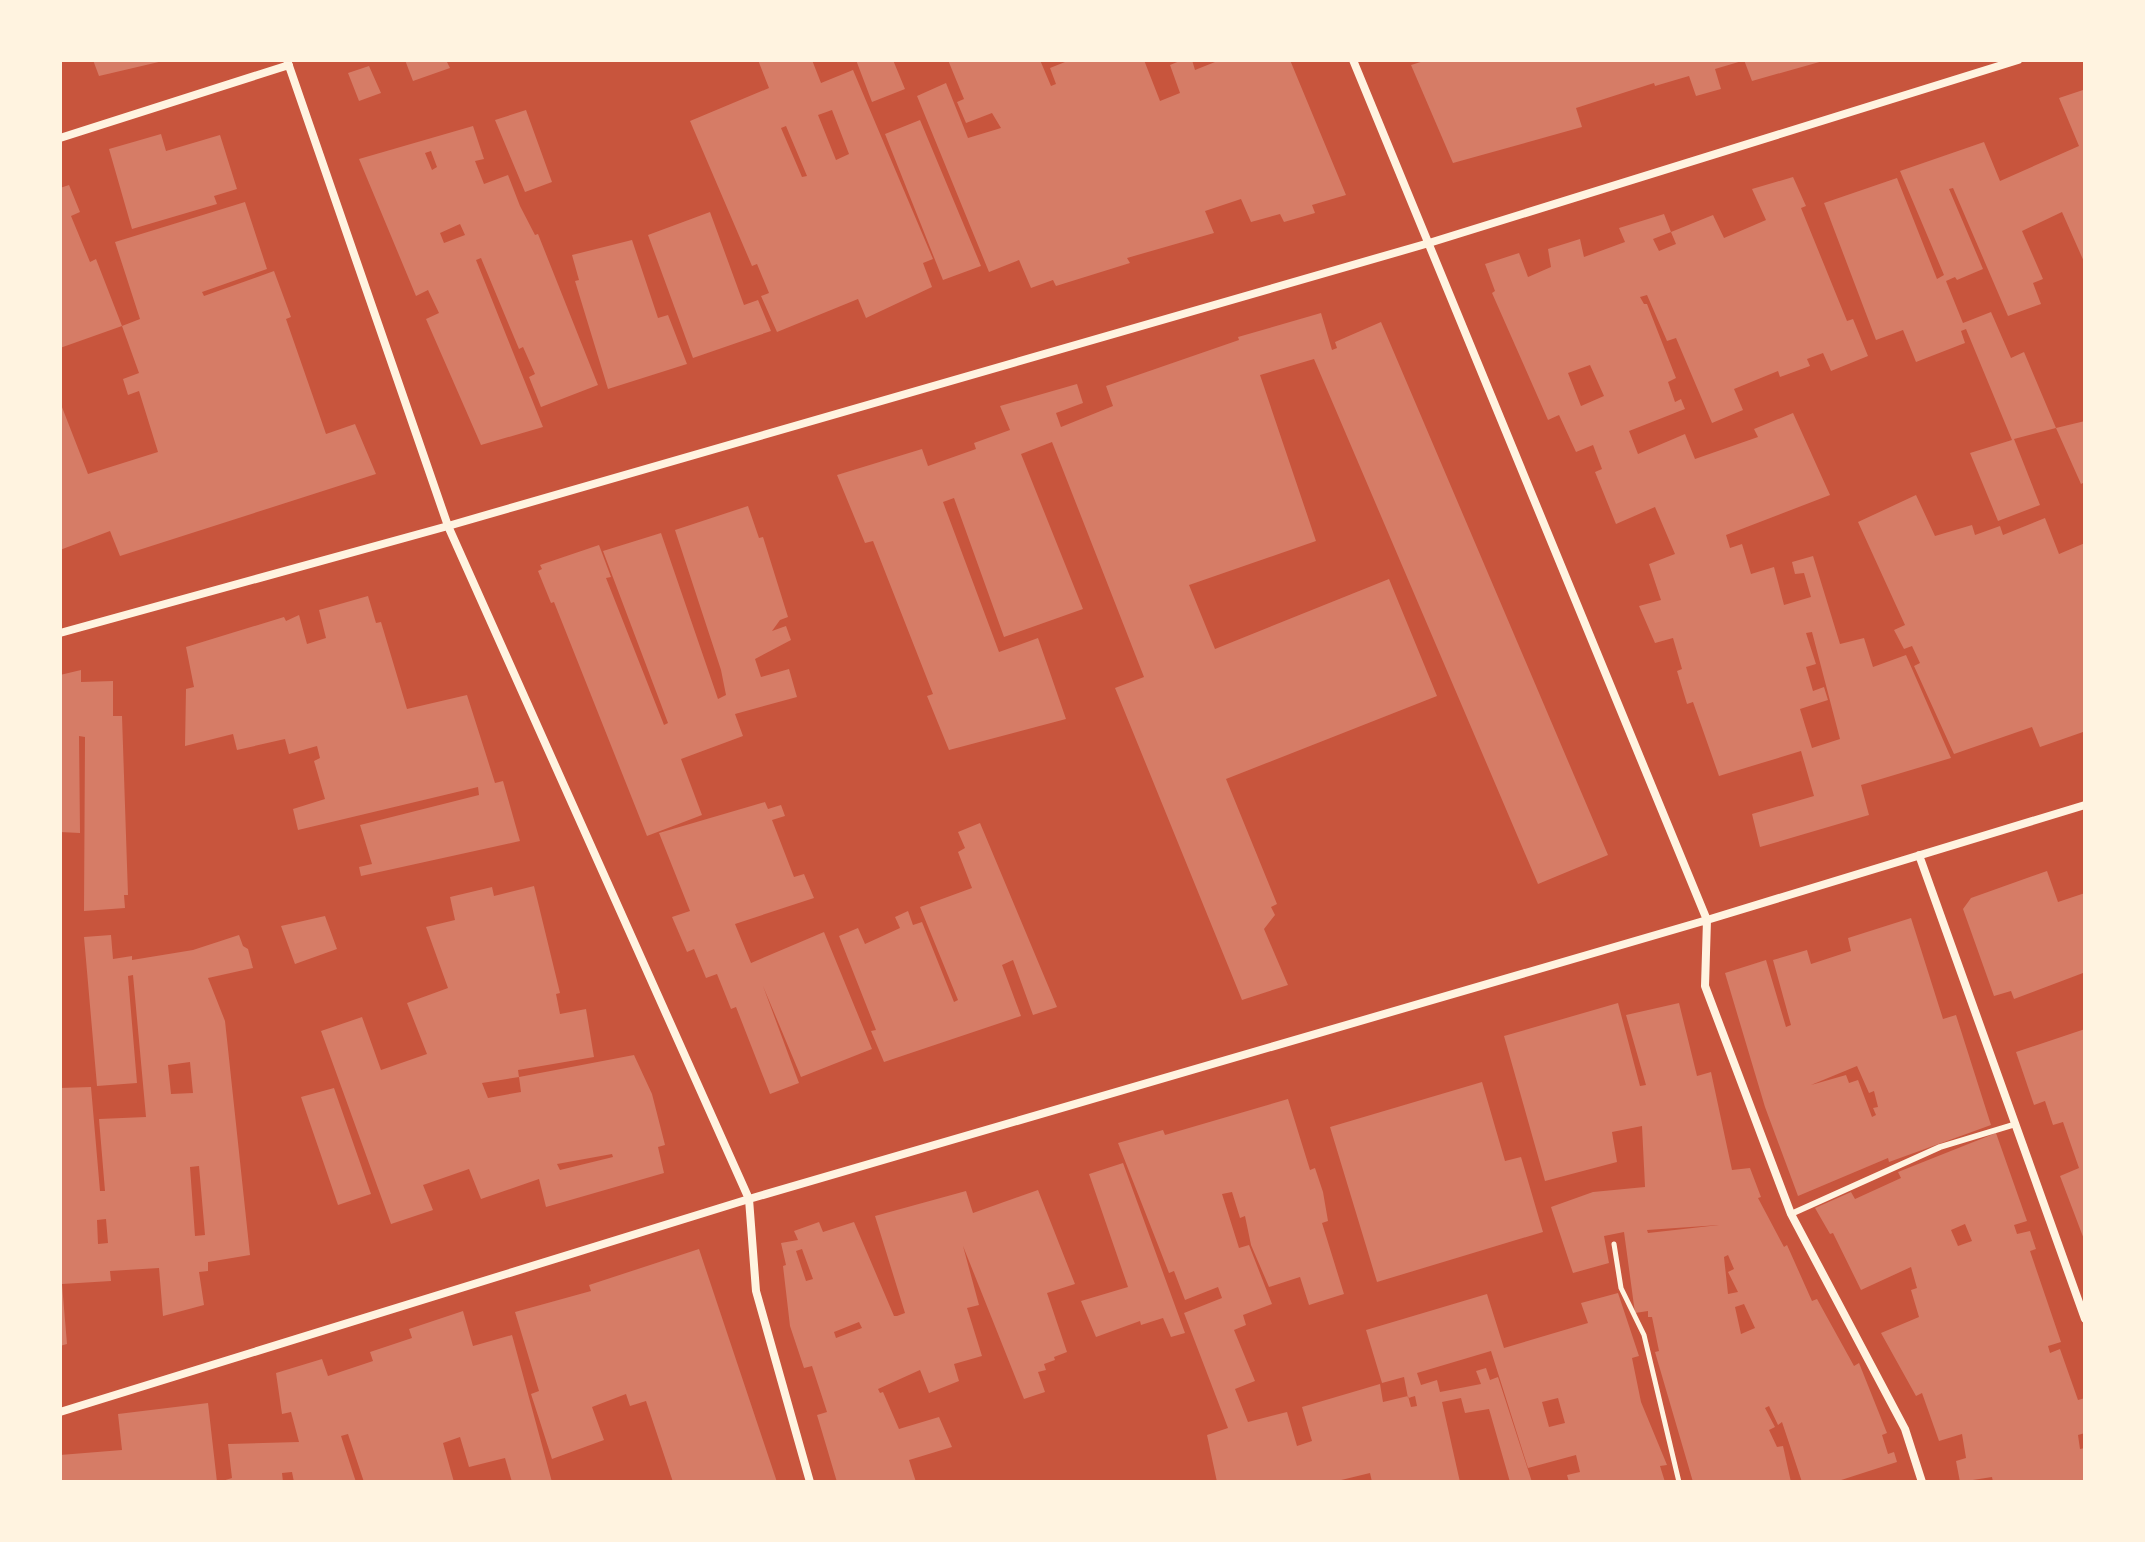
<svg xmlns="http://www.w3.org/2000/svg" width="2145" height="1542" viewBox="0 0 2145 1542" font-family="Georgia,serif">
  <rect width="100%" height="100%" fill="#c8553d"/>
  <path fill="#d67c66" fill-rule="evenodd" d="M93,60H163V61L99,76Z
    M405,60H446L450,68L413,81Z
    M758,60H812L821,83L853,70L933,259L923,263L932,287L866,318L858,299L777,332L761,296L769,293L757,264L752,266L690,121L769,88ZM832,110L849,154L836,160L818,115ZM786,126L807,176L802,177L781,128Z
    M856,60H893L905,89L872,102Z
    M948,60H1040L1051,86L1056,84L1050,68L1070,60H1144L1160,101L1180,93L1170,65L1182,60H1192L1195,70L1220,60H1290L1346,195L1312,205L1315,213L1284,222L1280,214L1251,222L1241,199L1205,211L1214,233L1127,258L1130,263L1056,286L1053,280L1031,288L1019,260L989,272L917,96L946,83L968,138L1001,128L992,113L966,123L957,102L964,99Z
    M1427,60H1742V61L1715,69L1721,89L1696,96L1689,76L1655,86L1654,83L1576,108L1582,127L1453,163L1411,65Z
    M1744,60H1822L1823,61L1752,81Z
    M369,66L381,93L359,101L348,73Z
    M2083,90L2085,264L2062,212L2022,231L2043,279L2033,283L2041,304L2008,316L1953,188L1949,189L1983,269L1957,280L1955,277L1946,281L1963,323L1991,312L2011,358L2024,352L2056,428L2085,421V482L2081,484L2056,428L2014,439L2040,505L1998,521L1970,453L2012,440L1966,329L1961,331L1965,343L1916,362L1903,330L1876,340L1824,203L1897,178L1937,279L1944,275L1900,171L1984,142L2000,181L2079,146L2059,98Z
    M526,110L552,182L525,192L495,120Z
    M920,120L981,266L943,280L885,134Z
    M473,126L484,159L475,161L484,184L508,175L520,206L535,235L538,234L598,385L541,407L529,377L535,374L523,347L519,349L481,258L476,260L543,427L481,445L426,319L439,313L428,290L416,296L359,159ZM431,151L437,167L432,170L425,153ZM460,224L465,235L444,243L440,233Z
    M161,134L166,151L220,135L237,189L214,196L217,204L132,229L109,149Z
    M1793,177L1806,206L1801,208L1847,321L1853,319L1868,356L1831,371L1823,353L1807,359L1810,366L1780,377L1778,371L1734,389L1743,410L1712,423L1676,338L1667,341L1647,295L1640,297L1644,304H1647L1676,378L1668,382L1675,402L1681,399L1685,409L1629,431L1638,454L1685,434L1695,459L1758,437L1754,429L1793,413L1830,495L1726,535L1730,548L1742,544L1751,574L1774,567L1784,605L1811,597L1804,573L1795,574L1792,562L1813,556L1840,644L1864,638L1873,667L1906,655L1951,758L1861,785L1869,815L1760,847L1752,814L1814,796L1801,751L1719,776L1693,702L1687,704L1677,671L1682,669L1673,638L1655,643L1639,606L1661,600L1649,564L1675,554L1655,507L1616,524L1595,472L1602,469L1593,445L1576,452L1559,415L1548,420L1492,293L1495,291L1485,264L1519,253L1528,277L1551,267L1548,249L1580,239L1584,257L1625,242L1619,228L1664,214L1671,232L1653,239L1659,251L1676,244L1671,232L1713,215L1724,238L1766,220L1752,189ZM1590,365L1604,396L1581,406L1568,373ZM1812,632L1840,739L1812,748L1800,709L1828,700L1824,687L1813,691L1806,667L1816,664L1806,633Z
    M69,185L80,212L71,216L90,262L96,259L122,326L60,348V188Z
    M245,202L267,269L202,292L204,296L274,271L291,317L286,319L326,434L355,424L376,474L120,556L110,531L60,550V402L88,474L158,452L139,391L128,395L123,379L139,373L122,326L140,319L115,242Z
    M710,212L744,305L758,300L771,331L693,358L648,235Z
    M632,240L658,318L668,315L687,364L608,389L575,281L579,280L572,255Z
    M1321,313L1332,350L1337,348L1335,342L1381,322L1608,855L1538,884L1314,359L1260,375L1316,541L1189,585L1215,649L1389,579L1437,696L1226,779L1277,904L1271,907L1275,915L1264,929L1288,985L1242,1000L1115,688L1144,677L1052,442L1021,454L1083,609L1004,637L954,498L943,502L999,652L1038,638L1066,719L949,750L927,696L933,694L873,541L865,543L837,475L922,449L928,466L976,449L974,443L1010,430L1000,406L1077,384L1083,403L1056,413L1061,427L1113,406L1106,386L1239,340L1238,337Z
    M1916,495L1935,536L1972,525L1975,535L2000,526L2003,535L2045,518L2059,554L2085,543L2083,732L2040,747L2032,727L1954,754L1914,666L1920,663L1912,646L1904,649L1894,630L1905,625L1858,522Z
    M748,506L759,538L763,537L788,617L780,620L772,631L786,626L791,640L755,659L761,677L789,669L797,697L735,714L743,736L681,759L702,815L647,836L554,602L551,603L538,571L542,569L540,565L599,545L611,577L606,578L664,725L668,723L603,551L661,533L718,699L726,695L721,670L675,530Z
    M368,596L376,623L381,622L407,709L467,695L495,783L503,781L520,841L361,876L359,867L372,864L360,825L479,795L478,787L298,830L293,809L325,799L314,761L320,758L317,746L289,754L285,739L237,750L233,734L185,746L186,689L194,687L186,647L284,617L286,621L299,615L307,644L326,638L319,610Z
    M81,670V682L113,681V716H122L128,895H124L125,908L84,911L85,737L79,736L80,833L60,832V675Z
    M765,802L768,809L781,805L785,816L772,820L794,877L804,874L814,898L735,924L751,963L824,932L872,1049L801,1077L763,986L799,1083L770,1094L736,1007L731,1009L717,974L706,978L694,949L687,952L672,917L690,911L659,833Z
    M980,823L1057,1007L1033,1015L1013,960L1002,965L1021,1016L884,1062L871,1031L876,1030L839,936L858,928L865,944L900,928L895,917L908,911L913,925L922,922L954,1002L958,1000L920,907L972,888L958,852L965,848L958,832Z
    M2047,871L2058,902L2085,893V978L2083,973L2014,999L2011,991L1994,996L1963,909L1971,898Z
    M534,886L560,993L556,994L560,1014L586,1009L594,1057L518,1070L519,1077L482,1083L488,1098L521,1092L519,1077L634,1055L652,1094L665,1145L658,1147L664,1173L546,1207L539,1179L481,1199L469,1169L423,1185L433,1210L391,1224L321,1031L362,1017L381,1070L427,1054L407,1003L448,988L426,927L455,920L450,897L492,887L494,896ZM612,1154L613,1157L560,1170L557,1164Z
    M325,916L337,949L295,964L281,926Z
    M1911,918L1943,1019L1956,1015L1991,1125L1889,1162L1888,1158L1798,1196L1765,1107L1725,973L1766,960L1786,1027L1791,1025L1773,960L1807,950L1811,964L1851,951L1848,938ZM1857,1066L1869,1093L1874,1091L1878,1107L1873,1108L1876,1115L1872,1117L1858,1080L1849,1083L1846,1075L1811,1085Z
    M111,935L113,959L132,956V960L193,950L239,935L243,946L248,949L253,968L208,978L225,1021L250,1255L208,1262V1271L199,1272L204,1305L163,1316L159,1268L110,1271L111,1281L62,1284L67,1344L60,1346V1088L91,1087L100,1191H105L99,1119L146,1117L133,975L128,976L137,1083L97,1086L84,937ZM190,1062L193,1093L171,1094L168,1065ZM199,1166L205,1235L195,1236L190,1167ZM106,1219L108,1243L98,1244L97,1220Z
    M1618,1003L1640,1086L1646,1085L1626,1015L1679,1003L1697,1076L1711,1072L1732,1170L1750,1168L1761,1197L1758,1198L1784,1247L1787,1245L1812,1301L1817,1299L1854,1366L1859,1363L1887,1433L1882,1435L1888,1454L1894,1452L1897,1462L1835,1482H1802L1782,1422L1778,1425L1769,1406L1765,1408L1775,1427L1769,1430L1777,1447L1783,1446L1791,1482H1693L1655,1352L1659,1351L1652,1317H1648V1311L1635,1313L1624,1232L1604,1236L1609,1263L1573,1273L1551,1207L1593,1192L1645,1187L1642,1126L1612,1132L1617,1162L1545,1181L1504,1036ZM1719,1225L1648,1233L1647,1230ZM1728,1255L1734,1269L1728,1272L1738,1292L1728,1294L1724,1257ZM1744,1304L1755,1328L1741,1334L1735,1307Z
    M2085,1029L2083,1180L2085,1242L2060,1176L2079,1168L2063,1122L2053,1125L2045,1101L2034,1105L2016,1052Z
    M1482,1082L1505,1161L1521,1157L1543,1232L1377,1282L1330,1127Z
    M334,1088L371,1194L338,1205L301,1097Z
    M1288,1099L1310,1170L1315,1168L1323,1192L1328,1221L1322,1223L1344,1294L1309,1305L1300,1277L1269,1287L1251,1245L1245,1216L1240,1218L1232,1192L1222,1194L1239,1248L1249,1245L1272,1304L1243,1315L1246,1325L1234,1330L1255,1381L1235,1389L1248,1422L1287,1412L1297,1446L1312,1441L1302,1407L1380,1384L1383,1402L1408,1396L1411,1407L1417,1406L1415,1396L1408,1398L1404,1377L1382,1383L1366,1330L1487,1294L1504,1348L1588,1323L1581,1303L1618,1293L1639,1356L1632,1358L1641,1402L1667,1465L1660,1466L1665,1482H1569L1567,1475L1580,1472L1576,1455L1528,1468L1491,1351L1417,1373L1421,1385L1437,1380L1440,1392L1481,1384L1476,1371L1486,1368L1490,1380L1498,1377L1532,1482H1510L1489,1409L1465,1413L1461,1398L1442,1402L1460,1482H1372L1370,1473L1333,1482H1217L1207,1435L1228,1428L1184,1313L1222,1298L1218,1287L1185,1300L1174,1271L1169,1273L1118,1143L1163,1130L1165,1135ZM1558,1398L1565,1423L1549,1427L1542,1402Z
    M1996,1133L2027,1221L2014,1225L2017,1234L2030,1231L2036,1249L2030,1251L2061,1342L2048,1346L2050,1353L2060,1349L2078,1400L2085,1398V1433L2078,1435L2080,1449L2085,1448L2083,1482H1993L1992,1477L1960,1482L1956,1461L1966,1458L1962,1434L1939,1441L1922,1393L1916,1396L1881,1333L1919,1317L1911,1290L1917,1288L1911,1267L1861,1290L1833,1233L1830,1234L1815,1208L1851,1192L1855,1199L1901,1178L1898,1172ZM1965,1224L1972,1241L1958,1246L1951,1230Z
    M1123,1163L1185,1333L1171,1337L1163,1318L1141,1325L1140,1321L1096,1337L1081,1301L1128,1287L1089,1174Z
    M1038,1190L1075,1284L1047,1293L1067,1352L1054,1357L1055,1360L1044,1364L1046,1370L1038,1372L1045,1392L1024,1399L963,1246L979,1305L967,1308L982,1356L954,1364L959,1381L929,1393L920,1370L878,1389L880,1393L883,1392L899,1429L939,1417L952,1447L909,1460L916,1482H837L817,1415L827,1412L812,1366L804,1368L790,1326L783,1266L786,1265L781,1243L798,1240L794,1231L819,1222L823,1232L854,1222L894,1316H897L905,1313L875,1216L966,1191L973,1213ZM802,1249L813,1279L806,1281L796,1251ZM859,1322L862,1328L836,1338L834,1332Z
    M699,1249L777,1482H673L646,1401L630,1406L626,1394L592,1407L604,1440L552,1459L531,1394L539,1391L515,1312L591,1291L589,1285Z
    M463,1311L473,1346L512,1335L552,1482H512L505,1458L469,1467L460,1437L443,1443L454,1482H364L348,1434L341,1436L356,1482H294L292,1472L282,1473L283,1482H219L232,1478L228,1444L299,1442L291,1412L282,1414L276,1373L322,1359L328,1376L373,1361L370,1352L412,1338L409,1329Z
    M208,1403L217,1482H60V1455L122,1450L118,1414Z"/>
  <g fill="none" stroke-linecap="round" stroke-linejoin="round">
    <path stroke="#fff3e0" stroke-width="5" d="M1614,1244L1621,1288L1644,1335L1679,1482"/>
    <path stroke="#fff3e0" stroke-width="6" d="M1791,1214L1940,1147L2016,1124"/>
    <path stroke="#fff3e0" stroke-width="8" d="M287,60L448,526L749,1199L756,1291L810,1482
      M1353,60L1707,920L1705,986L1791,1214L1905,1429L1922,1482
      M60,138L289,65
      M60,633L448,526L1429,243L2018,60
      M1919,855L2085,1319
      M60,1412L749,1199L1707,920L2085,805"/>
  </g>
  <rect width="2145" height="1542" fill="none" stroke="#fff3e0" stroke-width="124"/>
</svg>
